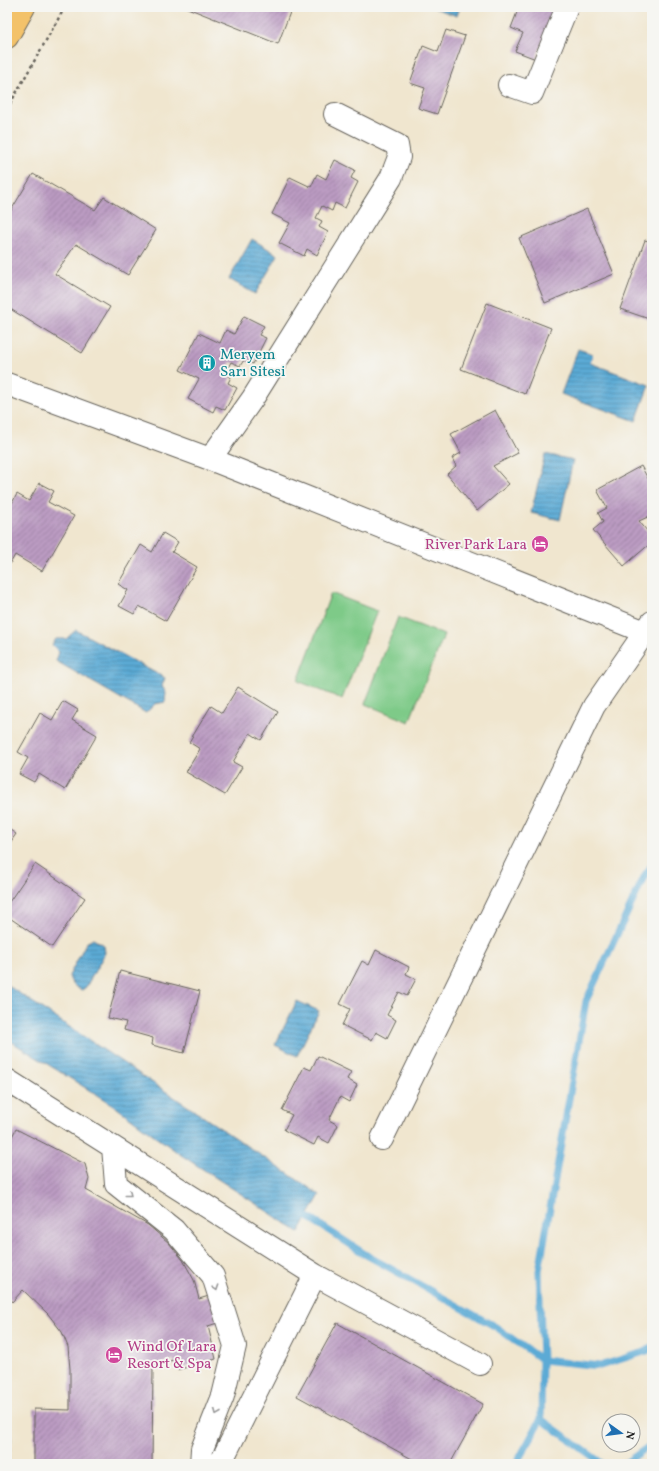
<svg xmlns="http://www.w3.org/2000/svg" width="659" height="1471" viewBox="0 0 659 1471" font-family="Vollkorn,serif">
  <defs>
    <pattern id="water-rules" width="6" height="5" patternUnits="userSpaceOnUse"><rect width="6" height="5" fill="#5baad5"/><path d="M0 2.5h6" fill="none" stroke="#4a8aac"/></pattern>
    <pattern id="building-hatch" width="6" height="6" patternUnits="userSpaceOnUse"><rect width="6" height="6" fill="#bb9bc2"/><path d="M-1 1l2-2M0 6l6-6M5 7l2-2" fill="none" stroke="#977e9d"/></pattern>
  </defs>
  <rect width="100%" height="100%" fill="#f6f6f2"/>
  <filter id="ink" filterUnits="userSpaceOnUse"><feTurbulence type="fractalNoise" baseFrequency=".025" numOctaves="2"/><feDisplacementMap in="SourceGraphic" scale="8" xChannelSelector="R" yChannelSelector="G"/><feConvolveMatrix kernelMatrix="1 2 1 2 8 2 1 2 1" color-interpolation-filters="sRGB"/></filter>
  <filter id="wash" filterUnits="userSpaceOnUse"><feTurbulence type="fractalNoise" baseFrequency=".012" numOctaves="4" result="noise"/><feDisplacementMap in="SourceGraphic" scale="16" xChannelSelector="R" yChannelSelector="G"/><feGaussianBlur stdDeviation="0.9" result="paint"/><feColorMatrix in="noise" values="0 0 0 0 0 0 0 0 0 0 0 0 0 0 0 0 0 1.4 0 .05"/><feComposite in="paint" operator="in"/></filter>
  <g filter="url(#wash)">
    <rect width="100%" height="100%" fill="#f0e6cf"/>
    <path fill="#7eca88" stroke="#4d7352" d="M331,593L377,611L342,699L298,681Z
      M398,617L444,635L409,722L365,704Z"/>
    <path fill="url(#water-rules)" stroke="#3c6378" d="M432,7H460L457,16Z
      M252,239L278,255L255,294L229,279Z
      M578,349L593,354L590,363L649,385L636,421L561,394Z
      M545,454L573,460L560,520L531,513Z
      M76,630L165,678L162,686L166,693L165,702L155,704L146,713L56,661L59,652L52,645L56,639H66Z
      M93,939L104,945L105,953L86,987L82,990C74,987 71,983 69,976L86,943Z
      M7,985L320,1195L299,1232L181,1155L113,1105L7,1039Z
      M297,1001L319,1011L297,1056L275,1045Z
      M7,1401L11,1440L8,1464H7Z"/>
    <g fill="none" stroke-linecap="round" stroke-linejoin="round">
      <path stroke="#5baad5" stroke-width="7" d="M652,865L645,875L586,1001L539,1271L542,1360L600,1366L647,1351L652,1347
        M300,1212L368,1256L496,1327L542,1360L541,1419L516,1464
        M541,1419L603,1464
        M624,1464L652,1444"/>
    </g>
    <g id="blocks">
      <path fill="url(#building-hatch)" d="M185,7H292L278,44Z
        M519,7H556L536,59L515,51L523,33L511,28Z
        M446,30L465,36L437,114L418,108L425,88L410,83L423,46L438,52Z
        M335,160L355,170L351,178L358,182L345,208L335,203L332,211L322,206L316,218L322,221L319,227L328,232L317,255L307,249L304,256L279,243L290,223L272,214L290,177L311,187L317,174L326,179Z
        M33,174L95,210L104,197L156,230L128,275L76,244L55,274L110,307L82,353L7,307V217Z
        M587,209L614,274L545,303L519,238Z
        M645,240L652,242V320L620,309Z
        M487,303L551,328L525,394L461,369Z
        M244,316L264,326L259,335L266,338L253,364L244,360L240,366L231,362L225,373L231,377L228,383L237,388L225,410L216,406L213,412L188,399L199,379L180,370L199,333L220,343L226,330L234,334Z
        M495,410L518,453L493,466L509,484L477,511L447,474L456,466L452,458L461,453L451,434Z
        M641,466L652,486V515L639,521L652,537V542L624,566L593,530L603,522L598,513L607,508L597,490Z
        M39,483L54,491L48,502L74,516L42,571L15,555L10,564L7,562V512L17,494L29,501Z
        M163,533L178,542L172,552L197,567L166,621L139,606L134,614L119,606L128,590L118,584L141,545L152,552Z
        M238,687L278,712L261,740L250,733L233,762L242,767L225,795L186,772L200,749L189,742L211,706L222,713Z
        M63,701L78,710L72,720L97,735L65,790L39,774L34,782L19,774L28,758L18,752L40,713L52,720Z
        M7,828L16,834L7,847Z
        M35,864L85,898L52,947L7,916V905Z
        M376,950L409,967L406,974L416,979L407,996L399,992L387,1015L396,1020L387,1038L376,1032L372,1040L342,1025L350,1009L340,1004L362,961L369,965Z
        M120,971L200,991L184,1053L152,1045L153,1038L124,1030L126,1022L108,1018Z
        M318,1056L351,1072L347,1079L357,1085L349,1102L340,1097L329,1120L338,1125L329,1143L318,1137L314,1145L284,1130L292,1115L282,1110L304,1067L311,1070Z
        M16,1129L85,1164L89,1179L86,1190L148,1225L169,1243L183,1260L194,1280L199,1299L229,1290L236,1317L208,1326L216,1359L177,1370L173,1360L153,1366L152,1464H34V1409L70,1410V1369L68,1347L62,1332L48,1314L23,1290L12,1302L7,1296V1146Z
        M337,1323L483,1404L450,1464H421L297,1396Z"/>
    </g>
  </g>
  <g filter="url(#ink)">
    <use href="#blocks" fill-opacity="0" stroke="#66635b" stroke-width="1"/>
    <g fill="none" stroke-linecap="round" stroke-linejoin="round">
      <defs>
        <path id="minor" d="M509,85L532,93L567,7
          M7,384L210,459L645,632
          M210,459L253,398L391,178L399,157L397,145L335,114
          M7,1080L315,1275
          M382,1139L594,706L652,622
          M113,1147L116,1184L174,1230L213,1276L235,1346L223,1396L202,1449L201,1464
          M220,1464L315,1275L480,1364"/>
        <path id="major" d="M7,37L24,7"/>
      </defs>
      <use href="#minor" stroke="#66635b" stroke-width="24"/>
      <use href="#major" stroke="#66635b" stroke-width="24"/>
      <path stroke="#66635b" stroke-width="2.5" stroke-dasharray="3 3" stroke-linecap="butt" d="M7,109L65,7"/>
      <use href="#minor" stroke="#fff" stroke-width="22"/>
      <use href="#major" stroke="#f3c26a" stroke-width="22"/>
    </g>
    <defs><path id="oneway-chevron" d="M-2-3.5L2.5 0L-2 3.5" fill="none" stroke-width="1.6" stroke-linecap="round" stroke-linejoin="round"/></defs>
    <g stroke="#999">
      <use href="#oneway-chevron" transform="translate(129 1194) rotate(39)"/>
      <use href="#oneway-chevron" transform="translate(216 1288) rotate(72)"/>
      <use href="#oneway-chevron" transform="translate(217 1412) rotate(112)"/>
    </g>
  </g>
  <defs>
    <symbol id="building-disc" viewBox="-11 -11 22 22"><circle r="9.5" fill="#0f9aa8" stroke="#f6f6f2"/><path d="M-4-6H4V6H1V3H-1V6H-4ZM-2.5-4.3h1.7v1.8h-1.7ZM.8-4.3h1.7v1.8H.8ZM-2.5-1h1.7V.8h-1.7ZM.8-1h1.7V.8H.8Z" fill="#fff"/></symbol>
    <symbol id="hotel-disc" viewBox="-11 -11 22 22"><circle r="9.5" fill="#d1479c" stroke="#f6f6f2"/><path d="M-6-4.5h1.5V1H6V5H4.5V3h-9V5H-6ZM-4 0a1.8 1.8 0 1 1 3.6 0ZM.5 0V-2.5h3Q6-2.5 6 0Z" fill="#fff"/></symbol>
  </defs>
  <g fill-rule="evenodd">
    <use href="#building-disc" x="197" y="353" width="20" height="20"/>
    <use href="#hotel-disc" x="530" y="534" width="20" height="20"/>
    <use href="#hotel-disc" x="104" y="1345" width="20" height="20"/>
  </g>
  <g text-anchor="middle" stroke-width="3.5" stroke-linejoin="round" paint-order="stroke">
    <g font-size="15" fill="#0d838f" stroke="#f6f6f2" text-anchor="start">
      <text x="220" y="359">Meryem<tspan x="220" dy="17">Sarı Sitesi</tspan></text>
    </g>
    <g font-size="15" fill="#b23c85" stroke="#f6f6f2" text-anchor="end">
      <text x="527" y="549">River Park Lara</text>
      <text x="127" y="1351" text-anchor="start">Wind Of Lara<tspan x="127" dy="17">Resort &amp; Spa</tspan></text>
    </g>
  </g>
  <rect width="659" height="1471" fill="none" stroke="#f6f6f2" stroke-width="24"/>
  <g transform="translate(621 1433) rotate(104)"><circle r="19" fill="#f6f6f2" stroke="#9f9f9c"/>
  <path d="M0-3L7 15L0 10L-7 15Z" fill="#1f6fb2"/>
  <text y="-6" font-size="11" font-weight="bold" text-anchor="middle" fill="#1c1c1c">N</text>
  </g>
</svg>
